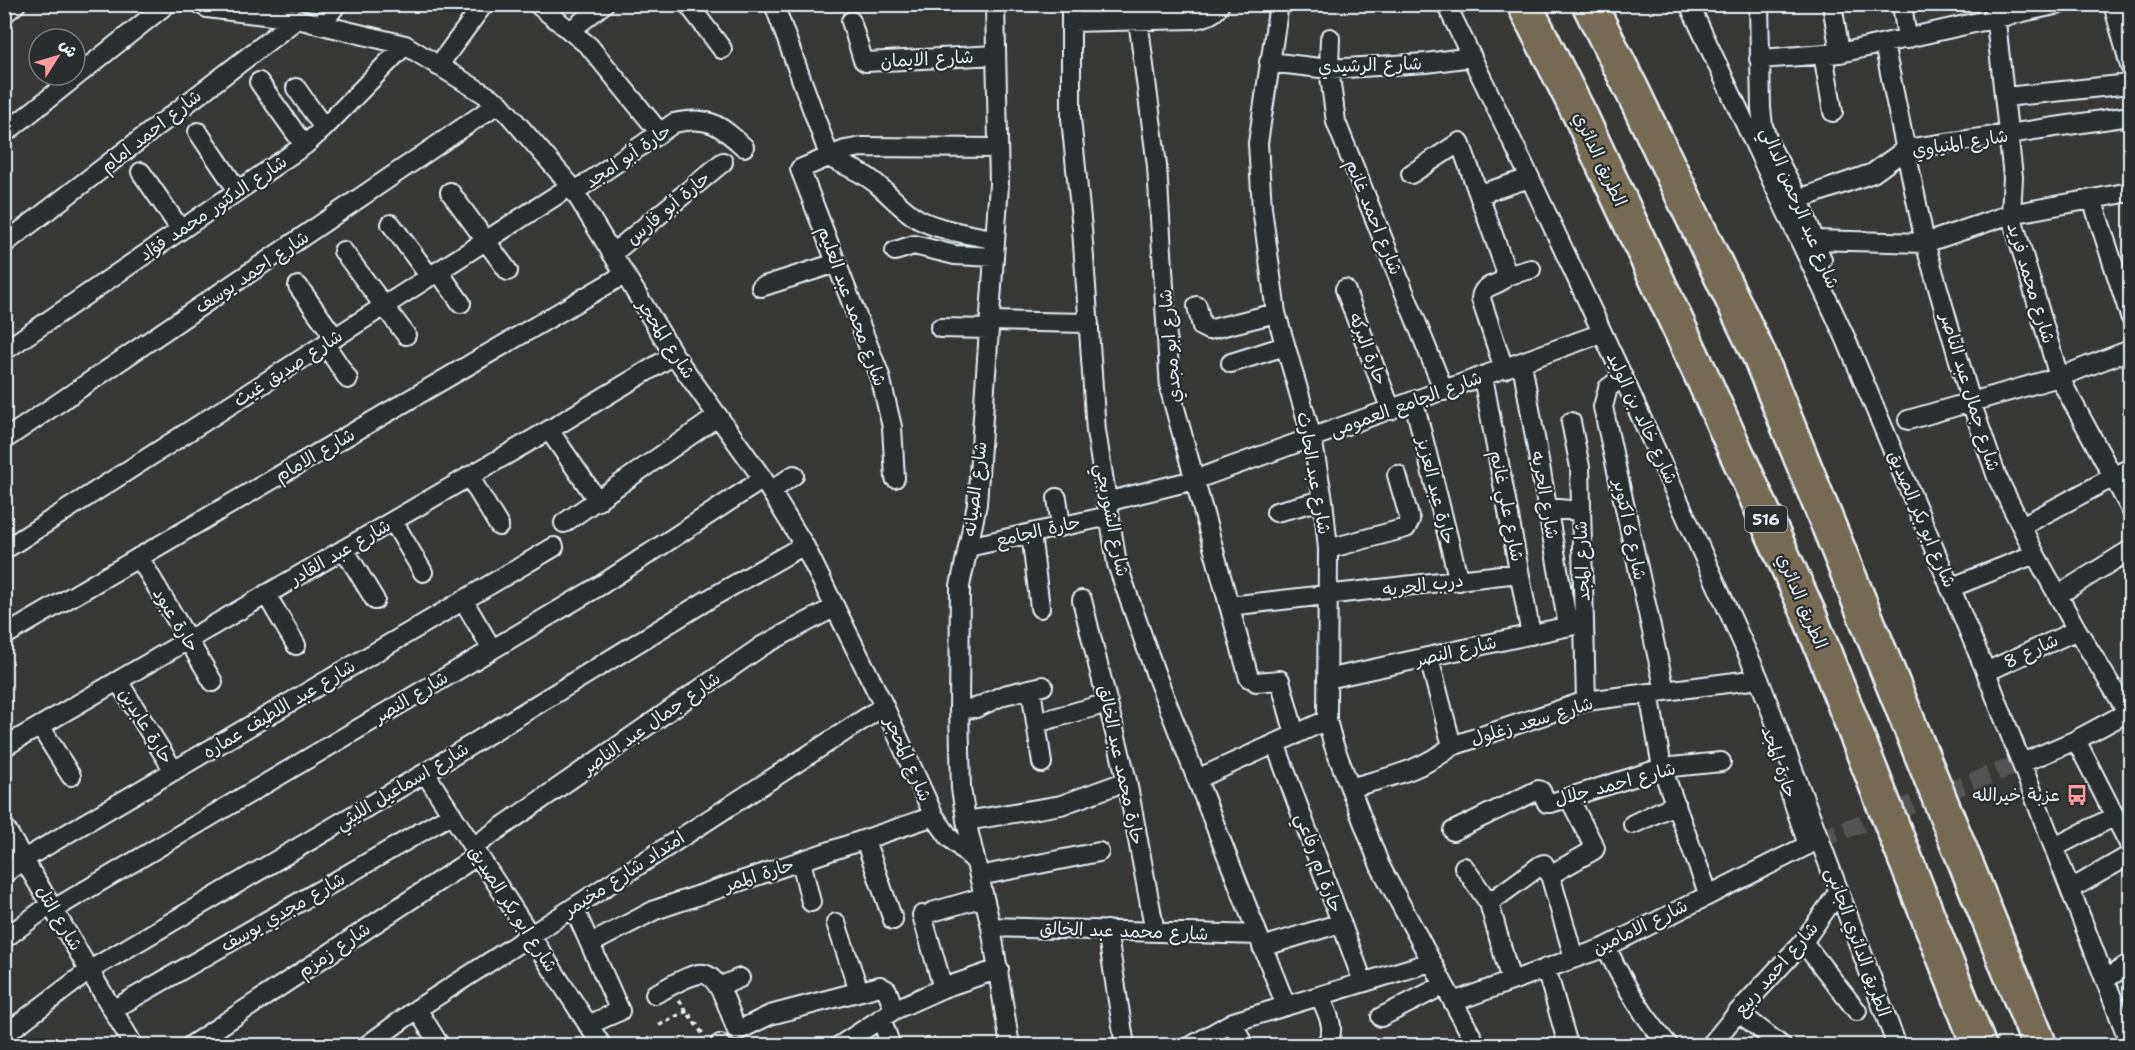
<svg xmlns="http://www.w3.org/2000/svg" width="2135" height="1050" viewBox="0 0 2135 1050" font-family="'Shantell Sans','Playpen Sans Arabic',sans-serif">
  <rect width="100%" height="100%" fill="#373735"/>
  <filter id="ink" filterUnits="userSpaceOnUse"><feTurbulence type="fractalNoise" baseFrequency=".0167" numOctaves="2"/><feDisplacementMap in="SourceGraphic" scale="12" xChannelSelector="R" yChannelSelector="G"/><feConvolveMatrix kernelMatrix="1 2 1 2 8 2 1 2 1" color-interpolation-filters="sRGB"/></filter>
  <g filter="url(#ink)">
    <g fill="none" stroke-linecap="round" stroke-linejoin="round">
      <path stroke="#525352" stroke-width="18" stroke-dasharray="18 9" stroke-linecap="butt" d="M1820,839L2022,763"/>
      <defs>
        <path id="minor" d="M200,4L207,8L297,19L405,45L499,103L571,186L674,355L763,479L804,545L884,706L934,816L949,837L975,861
          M537,4L589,46L660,133
          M688,4L722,49
          M774,4L830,158
          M995,4L999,184L977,504L960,586L959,709L961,789L967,825L991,927L1010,1046
          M1071,4V118L1082,229L1096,431L1117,564L1156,675L1286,1006
          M1136,4L1157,166L1170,390L1249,678
          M1279,4L1258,143L1262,208L1276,313L1312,438L1323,500L1328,549L1327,720L1333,743L1380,866L1477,1046
          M1446,4L1530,178L1623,377L1759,679L1897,1046
          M1689,4L1845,337L1986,672L2130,1044
          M1759,4L1761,108L1763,126L1769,144L1799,199L1822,260
          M1832,4L1840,53
          M1902,4L1907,39
          M1994,4L2013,177L2011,214L2059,377L2130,508
          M2113,4L2130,66
          M4,14L16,4
          M851,21L863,60L866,62L996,55
          M1071,22L1194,19C1205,17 1215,15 1220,4
          M321,25L337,4
          M570,31L604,4
          M1330,38L1329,69L1336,122L1444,391
          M1884,44L1925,243L1971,402L1997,477L2035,554L2077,630L2128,713
          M1823,54L1833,112
          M1759,59L1840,53L2059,4
          M1269,62L1329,69L1426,63L1472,57
          M438,66L484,4
          M259,82L304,145
          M296,88L324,128
          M2005,97L2130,84
          M198,132L238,191
          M4,134L167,4
          M830,158C846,166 865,173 879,186C892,197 903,210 918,219C941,231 970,234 995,240
          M141,172L181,230
          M1411,174L1460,142L1506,271L1503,280C1493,287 1482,285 1481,299L1504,369
          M450,192L508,271
          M574,192L674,123C708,115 720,125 744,147
          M1480,194L1530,178
          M1799,199L1873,173L1906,149L2130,116
          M2092,199L2130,316
          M391,224L430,277
          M1813,240L1925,243L2011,214L2130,192
          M4,244L297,19
          M343,251L406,335
          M895,251L914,245L955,255L994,257
          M612,254L723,162
          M438,271L461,303
          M1506,276L1531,269
          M298,286L335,338
          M761,287L836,263
          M1345,289L1391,410
          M1197,306L1202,327L1208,330L1276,313
          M990,321L1089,323
          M940,328L989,329
          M325,344L348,379
          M4,351L305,145L324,128L405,45
          M1231,363L1285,346
          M1522,363L1568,626
          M1483,377L1531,635
          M1623,377L1608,388L1603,407L1665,691
          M1414,402L1459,581
          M1908,420L2059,377L2130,350
          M1571,422L1580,467L1586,701
          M549,430L598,501
          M4,440L499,103
          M469,476L499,526
          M895,478L892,427L880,376L800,169L845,150L862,147L998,148
          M771,491L794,475
          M1057,498L1061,526
          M1106,502L1194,480L1602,333
          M1547,508L1581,511
          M1276,512L1323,500
          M393,521L423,572
          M564,523L718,416
          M2022,526L2130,468
          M1031,533L1040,608
          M968,547L1109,516
          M344,549L375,600
          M1328,549L1406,528L1410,520L1397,475
          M4,550L571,186
          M139,557L213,682
          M1950,588L2035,554
          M266,594L296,645
          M2058,595L2130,550
          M463,600L492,649
          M1082,600L1127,781L1155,932
          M1229,606L1519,573
          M4,636L625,274
          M1429,658L1452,746
          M1986,672L2077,630
          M1327,679L1579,624
          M118,681L174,771
          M1256,682L1280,680L1295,735
          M1031,689L1042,763
          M1649,693L1662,768L1708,893
          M959,709L976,708L1004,695L1043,686
          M1036,723L1108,703
          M40,726L71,776
          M2076,740L2130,846
          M1275,743L1363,982
          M4,747L549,430L674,355
          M2022,763L2076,740L2130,711
          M425,773L602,1046
          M1197,779L1327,720
          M1350,788C1387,777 1422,771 1452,746L1586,701L1759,679
          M1790,792L1808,845
          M966,821L1061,805L1127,781
          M1633,824L1676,804
          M4,826L134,1046
          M1453,831L1538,790L1541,791L1547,803H1551L1662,768L1721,762
          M865,840L893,920
          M473,847L762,646L835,607
          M2055,847L2115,816
          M801,861L811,902
          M1464,867L1489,903L1511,981
          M4,874L24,859L554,547
          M1550,875L1594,850L1595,848L1569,798
          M979,876L1099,852
          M2071,889L2130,855
          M1489,903L1541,865L1544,864L1550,875L1574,958
          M574,908L620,1011L588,1025
          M54,909L601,585L763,479
          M932,912L984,897
          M922,915L943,988
          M836,923L859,991
          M991,927L1258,935
          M1107,930L1125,1046
          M4,939L51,904
          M1803,942L1857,1011
          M590,944L655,910L934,816
          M1262,947L1341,923
          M1606,947C1623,983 1642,1015 1669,1046
          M1546,968L1568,1045
          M2106,979L2130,963
          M719,987L740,978
          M655,994C668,988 685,976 699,974C720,971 730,1015 737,1031L770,1015L880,986L887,990L894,1010
          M1320,996C1326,1011 1340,1033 1323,1046
          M1453,1002L1606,947L1820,839
          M114,1009L452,814
          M417,1009L440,1046
          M1738,1012L1782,1046
          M1381,1017L1444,985
          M881,1018L891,1046
          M1233,1022L1244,1046
          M4,1035L90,970L425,773L709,599L804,545
          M720,1044L721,1046
          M190,1046L478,855
          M366,1046L417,1009L884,706
          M839,1046L894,1010L943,988L999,969
          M1191,1046L1233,1022L1431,962
          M1710,1046L1738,1012L1803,942L1839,891"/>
        <path id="motorway" d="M1524,4L1582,119L1705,383L1808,612L1979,1046
          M1589,4L1632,90L1760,357L2040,1046"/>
      </defs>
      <use href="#minor" stroke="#e8f1f8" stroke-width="22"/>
      <use href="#motorway" stroke="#e8f1f8" stroke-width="38"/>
      <path stroke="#e8f1f8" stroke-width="4" stroke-dasharray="4.5 4.5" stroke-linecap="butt" d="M679,1000L705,1037
        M659,1025L687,1011"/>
      <use href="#minor" stroke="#2a2d2e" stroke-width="18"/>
      <use href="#motorway" stroke="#746b52" stroke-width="33"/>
    </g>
  </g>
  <defs>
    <symbol id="bus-bare" viewBox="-9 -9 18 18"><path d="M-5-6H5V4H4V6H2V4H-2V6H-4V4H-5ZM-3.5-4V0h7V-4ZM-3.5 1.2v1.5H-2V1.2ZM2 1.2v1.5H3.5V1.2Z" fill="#ff9aa2" stroke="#2a2d2e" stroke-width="2.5" paint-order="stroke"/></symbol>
  </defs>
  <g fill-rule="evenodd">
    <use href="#bus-bare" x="2062" y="780" width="30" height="30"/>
  </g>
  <g text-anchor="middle" stroke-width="4.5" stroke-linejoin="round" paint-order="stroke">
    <rect fill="#2a2d2e" stroke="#afb6bb" stroke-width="1.5" x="1745" y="506" width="42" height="26" rx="4.5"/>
    <g font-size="16" font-weight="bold" fill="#e8f1f8">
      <text x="1766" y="525">516</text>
    </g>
    <g font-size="18" fill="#e8f1f8" stroke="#2a2d2e">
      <text transform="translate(927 59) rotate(-3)" y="6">شارع الايمان</text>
      <text transform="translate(1370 65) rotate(-2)" y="6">شارع الرشيدي</text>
      <text transform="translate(151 131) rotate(-38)" y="6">شارع احمد امام</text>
      <text transform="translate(1960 143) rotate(-9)" y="6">شارع المنياوي</text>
      <text transform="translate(628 156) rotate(-34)" y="6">حارة أبو امجد</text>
      <text transform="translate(1600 159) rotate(65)" y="6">الطريق الدائري</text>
      <text transform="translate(213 208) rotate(-34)" y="6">شارع الدكتور محمد فؤاد</text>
      <text transform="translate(668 208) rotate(-40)" y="6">حارة أبو فارس</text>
      <text transform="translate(1800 208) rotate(67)" y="6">شارع عبد الرحمن الدالي</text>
      <text transform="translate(1374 217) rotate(68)" y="6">شارع احمد غانم</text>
      <text transform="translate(252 272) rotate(-34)" y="6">شارع احمد يوسف</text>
      <text transform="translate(2031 283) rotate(73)" y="6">شارع محمد فريد</text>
      <text transform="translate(852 306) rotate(70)" y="6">شارع محمد عبد العليم</text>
      <text transform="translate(666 339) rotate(57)" y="6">شارع المحجر</text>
      <text transform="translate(1170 346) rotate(-95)" y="6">شارع ابو مجدي</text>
      <text transform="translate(1368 349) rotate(69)" y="6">حارة البركه</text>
      <text transform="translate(288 368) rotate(-33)" y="6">شارع صديق غيث</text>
      <text transform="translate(1970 392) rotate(73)" y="6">شارع جمال عبد الناصر</text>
      <text transform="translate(1406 404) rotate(-20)" y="6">شارع الجامع العمومى</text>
      <text transform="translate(1642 418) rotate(65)" y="6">شارع خالد بن الوليد</text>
      <text transform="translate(315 455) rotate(-30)" y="6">شارع الامام</text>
      <text transform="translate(1314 473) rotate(80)" y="6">شارع عبد الحارث</text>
      <text transform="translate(975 489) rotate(-83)" y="6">شارع الصيانه</text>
      <text transform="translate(1436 491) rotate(76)" y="6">حارة عبد العزيز</text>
      <text transform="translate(1545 495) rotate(80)" y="6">شارع الحريه</text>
      <text transform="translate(1507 506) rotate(79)" y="6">شارع علي غانم</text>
      <text transform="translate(1922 519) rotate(67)" y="6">شارع ابو بكر الصديق</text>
      <text transform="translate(1112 520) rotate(79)" y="6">شارع الشوربجي</text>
      <text transform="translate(1630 530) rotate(78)" y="6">شارع 6 اكتوبر</text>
      <text transform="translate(1038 531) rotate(-13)" y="6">حارة الجامع</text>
      <text transform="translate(340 552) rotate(-30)" y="6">شارع عبد القادر</text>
      <text transform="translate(1582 561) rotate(-92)" y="6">شارع المجد</text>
      <text transform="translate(1423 585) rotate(-7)" y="6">درب الحريه</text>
      <text transform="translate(1802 601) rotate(67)" y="6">الطريق الدائري</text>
      <text transform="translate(176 620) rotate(59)" y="6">حارة عبود</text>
      <text transform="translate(1456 651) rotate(-13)" y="6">شارع النصر</text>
      <text transform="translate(2031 651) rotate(-25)" y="6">شارع 8</text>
      <text transform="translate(411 697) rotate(-31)" y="6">شارع النصر</text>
      <text transform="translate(279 709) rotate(-31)" y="6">شارع عبد اللطيف عماره</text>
      <text transform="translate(1532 721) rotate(-17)" y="6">شارع سعد زغلول</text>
      <text transform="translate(651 723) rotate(-35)" y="6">شارع جمال عبد الناصر</text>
      <text transform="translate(146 726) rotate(58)" y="6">حارة عابدين</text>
      <text transform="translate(908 759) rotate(66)" y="6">شارع المحجر</text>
      <text transform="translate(1779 762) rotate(71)" y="6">حارة المجد</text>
      <text transform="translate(1121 765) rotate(78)" y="6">حارة محمد عبد الخالق</text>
      <text transform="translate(1615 784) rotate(-15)" y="6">شارع احمد جلال</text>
      <text transform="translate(402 786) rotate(-31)" y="6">شارع اسماعيل الليثي</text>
      <text transform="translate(1319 863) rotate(70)" y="6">حارة ام رفاعي</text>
      <text transform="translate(624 874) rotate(-33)" y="6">امتداد شارع مخيمر</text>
      <text transform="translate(759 875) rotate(-18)" y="6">حارة الممر</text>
      <text transform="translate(513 909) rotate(57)" y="6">شارع ابو بكر الصديق</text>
      <text transform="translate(283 912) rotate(-30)" y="6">شارع مجدي يوسف</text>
      <text transform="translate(59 918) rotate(59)" y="6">شارع التل</text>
      <text transform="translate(1640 927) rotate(-26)" y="6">شارع الامامين</text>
      <text transform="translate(1124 931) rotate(2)" y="6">شارع محمد عبد الخالق</text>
      <text transform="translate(1858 942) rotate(70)" y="6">الطريق الدائري الجانبى</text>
      <text transform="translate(334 950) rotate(-34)" y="6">شارع زمزم</text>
      <text transform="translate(1776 969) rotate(-49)" y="6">شارع احمد ربيع</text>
    </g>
    <g font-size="18" fill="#e8f1f8" stroke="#2a2d2e" text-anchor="end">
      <text x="2060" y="801">عزبة خيرالله</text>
    </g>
  </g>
  <rect width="2135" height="1050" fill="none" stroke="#2a2d2e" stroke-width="24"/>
  <rect x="12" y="12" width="2111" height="1026" fill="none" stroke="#e8f1f8" stroke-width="2" filter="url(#ink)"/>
  <g transform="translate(57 57) rotate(53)"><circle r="28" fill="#2a2d2e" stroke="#767b7f" stroke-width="1.5"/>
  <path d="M0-4.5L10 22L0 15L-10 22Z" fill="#ff9aa2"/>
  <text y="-9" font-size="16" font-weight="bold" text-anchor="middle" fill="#e8f1f8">ش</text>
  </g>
</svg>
